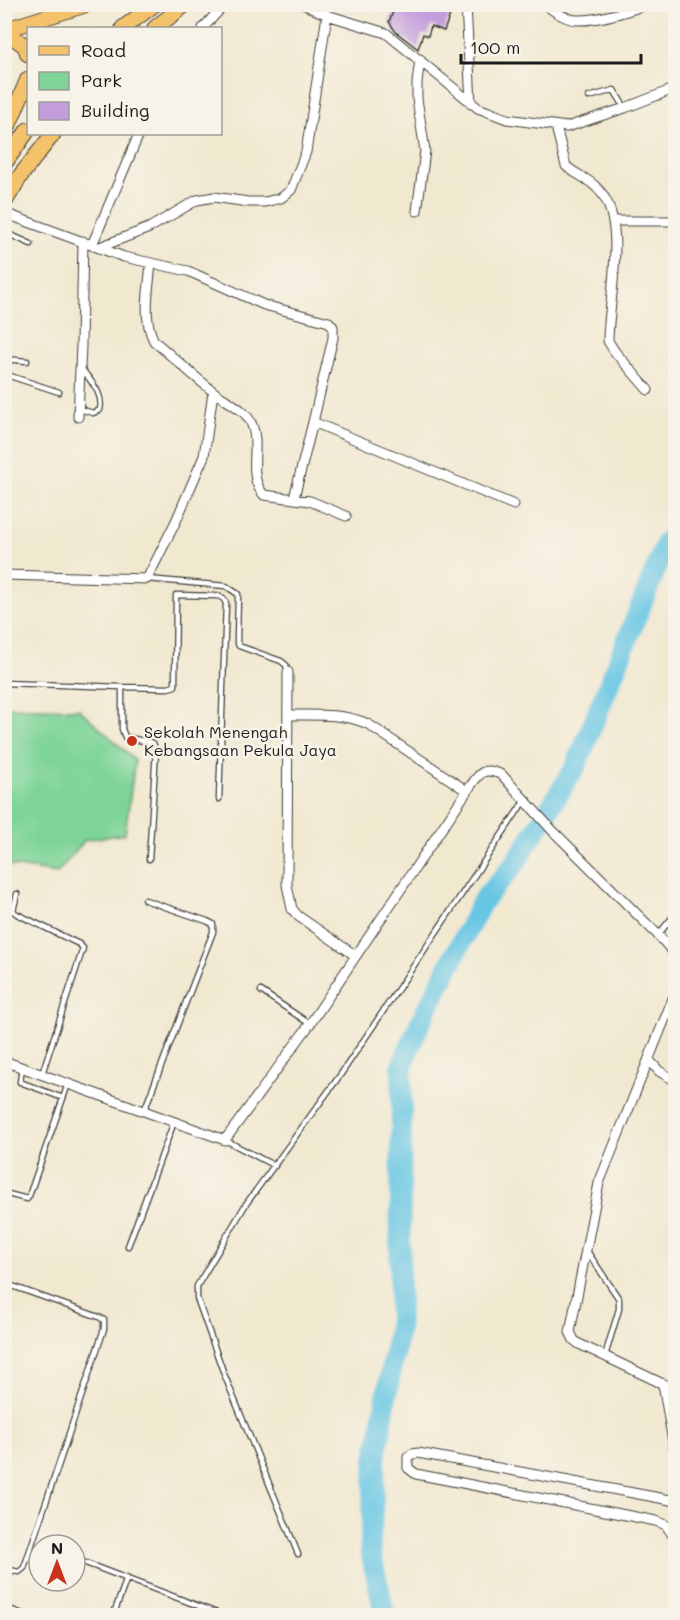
<svg xmlns="http://www.w3.org/2000/svg" width="680" height="1620" viewBox="0 0 680 1620" font-family="Mali,sans-serif">
  <rect width="100%" height="100%" fill="#f7f3e8"/>
  <filter id="ink" filterUnits="userSpaceOnUse"><feTurbulence type="fractalNoise" baseFrequency=".0167" numOctaves="2"/><feDisplacementMap in="SourceGraphic" scale="12" xChannelSelector="R" yChannelSelector="G"/><feConvolveMatrix kernelMatrix="1 2 1 2 8 2 1 2 1" color-interpolation-filters="sRGB"/></filter>
  <filter id="wash" filterUnits="userSpaceOnUse"><feTurbulence type="fractalNoise" baseFrequency=".008" numOctaves="4" result="noise"/><feDisplacementMap in="SourceGraphic" scale="24" xChannelSelector="R" yChannelSelector="G"/><feGaussianBlur stdDeviation="1.35" result="paint"/><feColorMatrix in="noise" values="0 0 0 0 0 0 0 0 0 0 0 0 0 0 0 0 0 1.4 0 .05"/><feComposite in="paint" operator="in"/></filter>
  <g filter="url(#wash)">
    <rect width="100%" height="100%" fill="#f1e8d0"/>
    <path fill="#7ed498" stroke="#4d785a" stroke-width="1.5" d="M4,707L79,709L135,760L125,834L85,840L57,873L5,865Z"/>
    <g fill="none" stroke-linecap="round" stroke-linejoin="round">
      <path stroke="#66c6e4" stroke-width="21" d="M385,1616L370,1549L376,1457L399,1325L402,1065L421,1021L483,900L514,865L576,766L667,541L676,536"/>
    </g>
    <g id="blocks">
      <path fill="#c49edc" d="M396,4H454L444,31L431,26L428,36L423,34L418,49L396,32L389,22Z"/>
    </g>
  </g>
  <g filter="url(#ink)">
    <use href="#blocks" fill-opacity="0" stroke="#3c3b37" stroke-width="1.5"/>
    <g fill="none" stroke-linecap="round" stroke-linejoin="round">
      <defs>
        <path id="service" d="M589,97L614,90L625,108
          M4,232L31,244
          M4,359L27,361
          M4,371L10,376L59,392
          M80,406L83,410L93,413L100,410C104,394 91,382 82,369
          M147,579L226,586L238,594L237,642L239,646L281,661L286,665L288,672
          M4,683L122,687V729L125,737L153,743L156,751L149,859
          M122,687L168,688L175,686L176,595L218,596L223,598L226,603L219,799
          M17,894L13,911L17,914L79,944L83,948L42,1074
          M658,935L676,913
          M261,991L310,1024
          M22,1067L20,1082L63,1098
          M144,1111L213,932V924L207,921L145,900
          M225,1140L275,1166
          M4,1193L27,1199L29,1196L68,1084
          M128,1246L174,1122
          M587,1251L619,1299V1309L605,1356
          M4,1283L99,1317L104,1320V1329L24,1568L19,1572L4,1569
          M298,1554L224,1374L197,1298V1286L246,1204L341,1074L525,800
          M75,1559L225,1616
          M4,1588L11,1572
          M4,1607L28,1616
          M113,1616L127,1578"/>
        <path id="minor" d="M303,4L327,15L386,33L478,108L507,119L567,127L625,108L676,88
          M466,4L471,104
          M544,4C554,11 566,20 578,20C596,21 631,10 648,4
          M203,28L225,4
          M556,127L566,166C575,174 587,178 596,187C630,217 608,300 608,341L615,352L648,390
          M417,211L425,151L417,99V83L420,59
          M4,213L124,257L188,271L264,305L329,322L333,327V338L313,422L514,505
          M613,221H676
          M92,245L139,134
          M100,247L149,228L197,200L214,197L248,202H265L281,198L291,190L306,152L327,15
          M151,263C149,289 142,318 154,341C174,358 193,376 214,392C227,402 246,409 252,425C261,447 246,476 264,495L310,501L346,516
          M78,417L81,345L83,241
          M294,498L313,422
          M4,575L147,579L176,521L204,456L213,392
          M288,672L287,885L292,909L298,916L356,956
          M288,715C315,715 343,713 368,724L467,791
          M676,991L599,1183L570,1332L574,1340L579,1344L663,1384L676,1459
          M649,1060L659,1071L676,1081
          M4,1061L225,1140L310,1024L467,791C479,775 481,765 502,775L552,830L658,935L676,955
          M663,1384L676,1389
          M676,1501L418,1453L412,1454L408,1457V1468L416,1474L656,1521L666,1525L676,1540"/>
        <path id="primary" d="M123,28L155,4
          M155,28L186,4
          M4,30L88,4
          M4,30L25,46L28,54
          M4,136L28,79
          M4,164L28,130
          M4,203L21,175L53,134"/>
      </defs>
      <use href="#service" stroke="#3c3b37" stroke-width="7"/>
      <use href="#minor" stroke="#3c3b37" stroke-width="11"/>
      <use href="#primary" stroke="#3c3b37" stroke-width="17"/>
      <use href="#service" stroke="#fff" stroke-width="4.5"/>
      <use href="#minor" stroke="#fff" stroke-width="9"/>
      <use href="#primary" stroke="#f3c26a" stroke-width="15"/>
    </g>
  </g>
  <circle fill="#c8321e" stroke="#f7f3e8" stroke-width="2" cx="132" cy="741" r="6"/>
  <g text-anchor="middle" stroke-width="5" stroke-linejoin="round" paint-order="stroke">
    <g font-size="16" fill="#1c1c1c" stroke="#f7f3e8" text-anchor="start">
      <text x="144" y="738">Sekolah Menengah<tspan x="144" dy="18">Kebangsaan Pekula Jaya</tspan></text>
    </g>
  </g>
  <rect width="680" height="1620" fill="none" stroke="#f7f3e8" stroke-width="24"/>
  <rect x="27" y="27" width="195" height="108" fill="#f7f3e8" stroke="#9f9d96" stroke-width="1.5"/>
  <rect x="39" y="46" width="30" height="9" fill="#f3c26a" stroke="#9f9d96" stroke-width="1.5"/>
  <text x="81" y="57" font-size="18" fill="#1c1c1c">Road</text>
  <rect x="39" y="72" width="30" height="18" fill="#7ed498" stroke="#9f9d96" stroke-width="1.5"/>
  <text x="81" y="87" font-size="18" fill="#1c1c1c">Park</text>
  <rect x="39" y="102" width="30" height="18" fill="#c49edc" stroke="#9f9d96" stroke-width="1.5"/>
  <text x="81" y="117" font-size="18" fill="#1c1c1c">Building</text>
  <g transform="translate(57 1563)"><circle r="28" fill="#f7f3e8" stroke="#9f9d96" stroke-width="1.5"/>
  <path d="M0-4.5L10 22L0 15L-10 22Z" fill="#c8321e"/>
  <text y="-9" font-size="16" font-weight="bold" text-anchor="middle" fill="#1c1c1c">N</text>
  </g>
  <path d="M461 54v9h180v-9" fill="none" stroke="#1c1c1c" stroke-width="3"/>
  <text x="470" y="54" font-size="18" fill="#1c1c1c" stroke="#f7f3e8" stroke-width="4.5" paint-order="stroke">100 m</text>
</svg>
